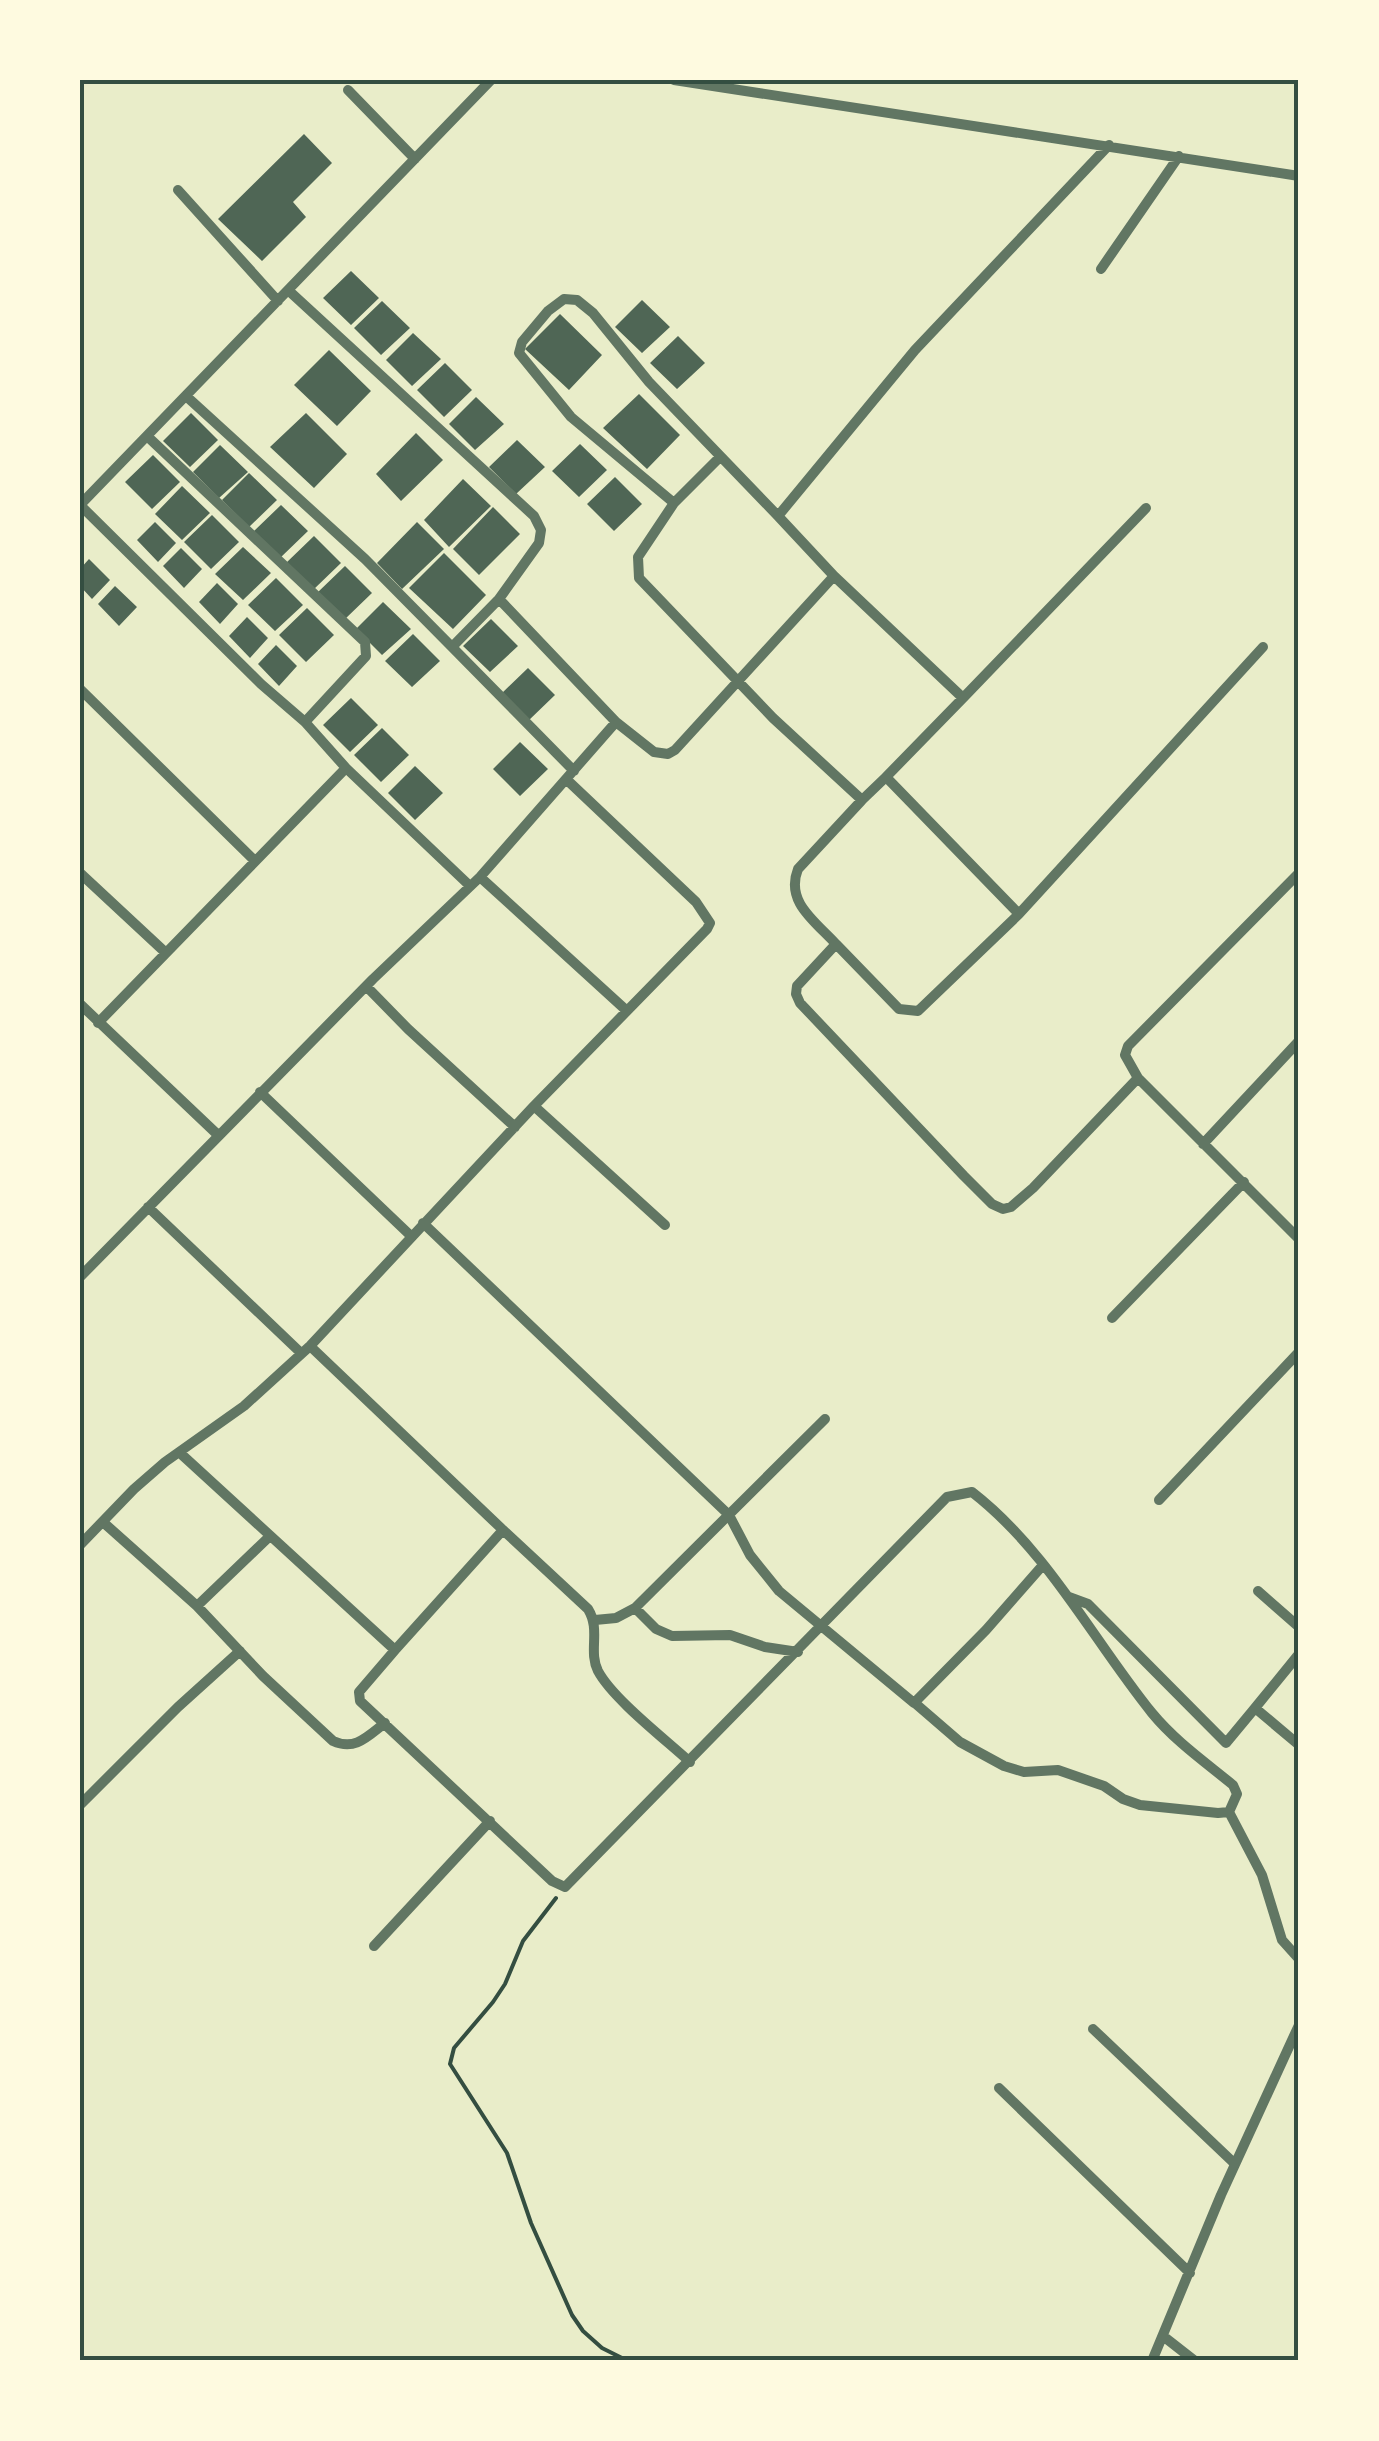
<svg xmlns="http://www.w3.org/2000/svg" width="1379" height="2441" viewBox="0 0 1379 2441" font-family="'Archivo Narrow',sans-serif">
  <rect width="100%" height="100%" fill="#e9edc9"/>
  <path fill="#4f6655" d="M304,134L332,163L293,202L306,217L262,261L218,219Z
    M351,271L379,298L351,325L323,298Z
    M642,300L670,327L642,353L615,327Z
    M382,301L410,328L381,355L354,328Z
    M560,314L602,355L569,390L525,349Z
    M413,333L441,359L412,386L386,360Z
    M678,336L705,363L677,389L650,363Z
    M329,350L371,391L337,426L294,385Z
    M445,363L472,390L444,417L417,390Z
    M639,394L680,435L647,469L603,428Z
    M476,397L504,424L475,450L449,424Z
    M191,413L218,440L190,467L163,441Z
    M306,413L347,454L314,488L270,447Z
    M416,433L443,460L401,501L376,474Z
    M517,440L545,467L516,494L489,467Z
    M580,444L607,470L579,497L552,471Z
    M220,445L248,472L219,498L193,472Z
    M153,455L180,482L152,509L125,482Z
    M249,473L277,500L249,527L222,500Z
    M615,477L642,504L614,531L587,504Z
    M463,479L491,506L449,547L424,520Z
    M182,486L210,513L182,540L155,514Z
    M281,505L308,531L280,558L253,532Z
    M493,507L520,534L479,575L453,549Z
    M212,515L239,542L211,569L184,542Z
    M155,522L176,543L158,562L137,540Z
    M417,522L444,549L402,589L377,563Z
    M314,536L341,563L313,590L286,563Z
    M243,547L271,573L243,600L215,574Z
    M181,548L202,569L184,588L163,566Z
    M444,553L486,595L453,629L409,588Z
    M89,559L110,580L92,599L80,586V569Z
    M345,566L372,593L344,620L317,593Z
    M276,578L303,605L275,631L248,605Z
    M217,583L238,604L220,624L199,602Z
    M115,586L137,607L119,626L98,604Z
    M383,602L411,629L382,655L356,629Z
    M307,608L334,635L306,662L279,635Z
    M247,617L268,638L250,658L229,636Z
    M491,619L518,646L490,672L463,646Z
    M413,634L440,661L412,687L385,661Z
    M276,645L297,666L279,686L258,664Z
    M528,668L555,695L527,722L500,695Z
    M351,698L378,725L350,752L323,725Z
    M382,728L409,755L381,782L354,755Z
    M520,742L548,769L520,796L493,769Z
    M415,766L443,793L415,820L388,793Z"/>
  <g fill="none" stroke-linecap="round" stroke-linejoin="round">
    <path stroke="#344e41" stroke-width="4" d="M556,1898L523,1941L505,1984L493,2002L454,2048L450,2064L507,2153L531,2223L572,2315L583,2331L602,2348L628,2361"/>
    <path stroke="#617663" stroke-width="10" d="M674,80L1299,176
      M348,90L415,159
      M178,190L278,301
      M1101,269L1179,156
      M186,396L365,559L452,647L499,599L539,543L541,530L534,516L288,290
      M147,436L365,642L366,656L305,722
      M720,457L674,503L571,417L519,353L522,342L548,311L564,299L577,300L593,313L649,382L778,516
      M674,503L638,557L639,578L773,718L862,800L798,869C785,902 815,921 836,944L797,986L796,994L800,1003L964,1176L992,1204L1003,1209L1011,1207L1033,1188L1138,1078
      M80,505L491,80
      M80,505L261,684L305,722L346,768
      M834,576L963,698L886,777
      M499,599L616,722
      M452,647L574,771
      M80,689L255,861
      M963,698L1146,508
      M80,873L166,953
      M1299,873L1128,1046L1125,1055L1138,1078L1299,1239
      M480,877L627,1011
      M1019,914L1263,647
      M836,944L899,1009L918,1011L1019,914L886,777L862,800
      M366,986L408,1029L515,1127
      M80,1004L218,1135
      M98,1023L346,768L470,886
      M260,1092L411,1236
      M534,1106L707,929L710,923L696,902L566,779
      M1203,1144L1299,1041
      M148,1207L301,1353
      M423,1223L729,1515L750,1555L779,1591L914,1703L986,1630L1043,1565
      M80,1277L373,979L480,877L616,722L654,752L668,754L675,750L834,576L778,516L915,350L1109,145
      M1112,1318L1244,1182
      M180,1453L395,1650L503,1530L310,1346
      M1159,1500L1299,1352
      M104,1523L197,1606L263,1676L333,1741C355,1751 367,1737 385,1723
      M503,1530L588,1609C601,1630 588,1651 598,1671C613,1699 665,1739 690,1762
      M80,1545L134,1489L165,1462L244,1406L310,1346L534,1106L665,1225
      M1258,1591L1299,1627
      M1069,1597L1088,1604L1226,1743L1255,1708L1299,1745
      M197,1606L270,1536
      M635,1608L825,1419
      M595,1620L616,1618L635,1608L656,1629L672,1636L730,1635L765,1647L798,1652
      M395,1650L359,1692L360,1701L552,1881L565,1887L947,1497L972,1492C1048,1551 1093,1640 1152,1713C1175,1741 1205,1762 1233,1785L1237,1794L1229,1812L1218,1813L1140,1805L1123,1799L1104,1786L1058,1770L1024,1772L1004,1766L960,1742L916,1704
      M1255,1708L1299,1654
      M80,1805L178,1707L240,1651
      M1229,1812L1262,1875L1282,1940L1299,1959
      M374,1946L490,1821
      M1093,2029L1235,2164
      M999,2088L1190,2273
      M1163,2336L1195,2361
      M1152,2361L1221,2195L1299,2025"/>
  </g>
  <rect width="1379" height="2441" fill="none" stroke="#fefae0" stroke-width="165"/>
  <rect x="82" y="82" width="1214" height="2276" fill="none" stroke="#344e41" stroke-width="4"/>
</svg>
